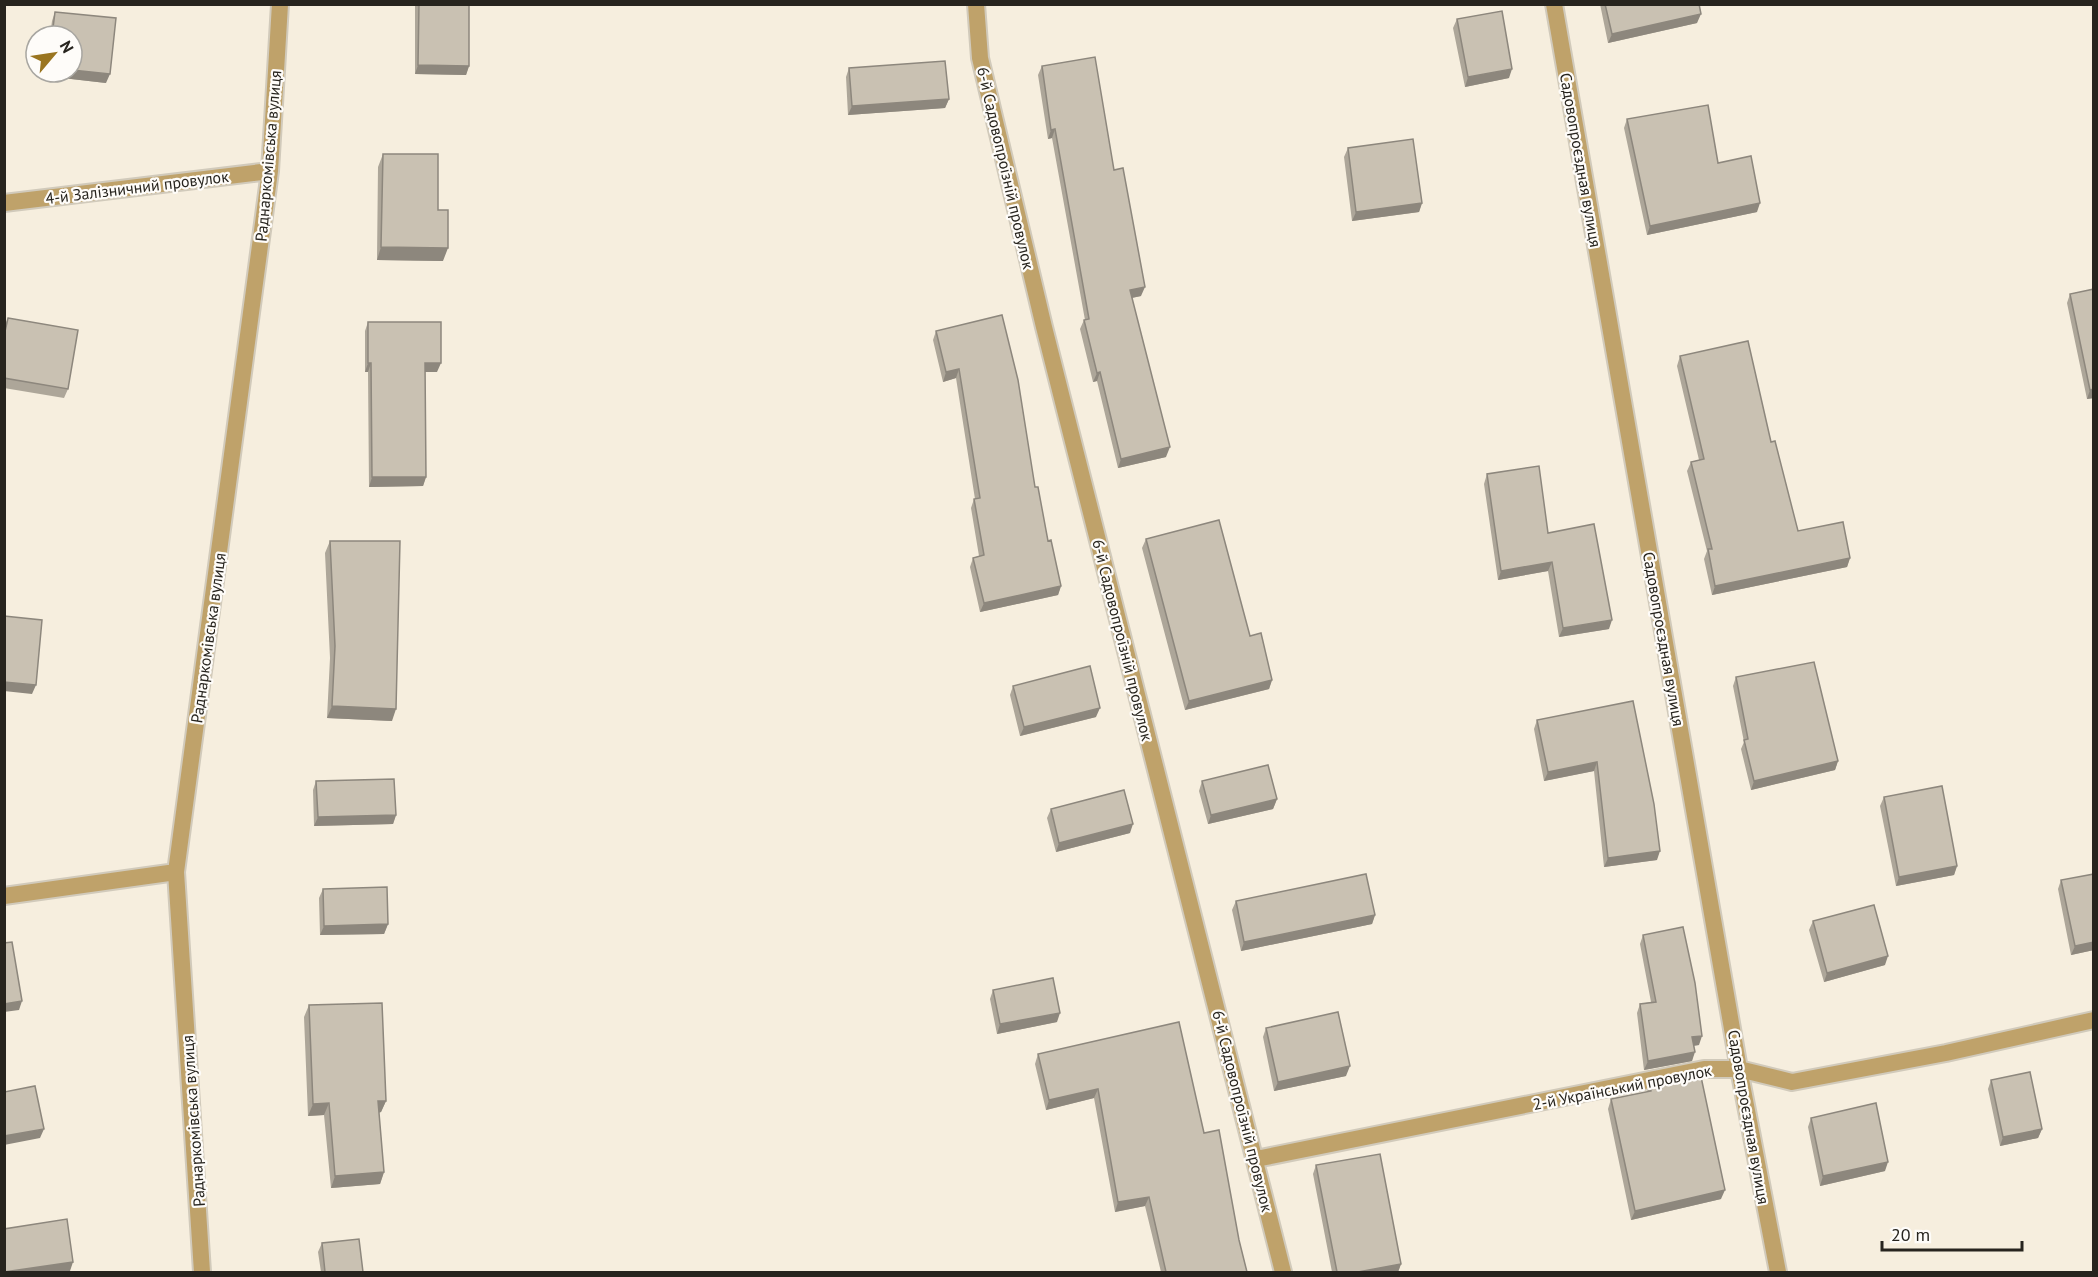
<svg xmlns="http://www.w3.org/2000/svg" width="2098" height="1277" viewBox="0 0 2098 1277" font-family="'PT Sans',sans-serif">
  <rect width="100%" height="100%" fill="#f6eede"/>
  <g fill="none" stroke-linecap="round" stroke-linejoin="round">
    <defs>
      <path id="minor" d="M976,4L980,58L1044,327L1283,1272
        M1554,4L1739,1069L1778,1272
        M4,203L270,171
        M4,896L176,872
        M1256,1159L1704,1069H1739L1792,1082L1946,1053L2094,1020
        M202,1272L176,872L270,171L280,4"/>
    </defs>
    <use href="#minor" stroke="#d1cabb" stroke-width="20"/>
    <use href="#minor" stroke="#bfa26a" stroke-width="16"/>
  </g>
  <path fill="#ada699" d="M415,4H469V66L466,75L415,74Z
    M1600,4H1699L1697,23L1608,43Z
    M55,12L106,83L45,76L46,72H72V36H50L52,21Z
    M1457,19L1509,78L1465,87L1453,28Z
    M1042,66L1114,170L1141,296L1132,298L1166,457L1118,468L1097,381L1093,382L1080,329L1084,320H1085L1052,138L1048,139L1038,75Z
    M849,68L949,99L945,108L848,115L846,77Z
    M1627,119L1718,163L1757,212L1647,235L1624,128Z
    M1348,148L1422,203L1419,212L1352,221L1344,157Z
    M383,154L438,210L443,261L377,260L378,167Z
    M2094,289V398L2087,399L2067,303L2070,294Z
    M8,318L68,389L64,398L4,388V327Z
    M368,322L437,372H425L426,477L423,486L369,487L368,372H365V331Z
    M936,331L1035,487L1048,541L1061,586L1058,595L980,612L970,567L973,558L979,556L971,508L974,499H975L956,378L943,382L933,340Z
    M1680,356L1771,442L1798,531L1850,558L1847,567L1712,595L1704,559L1707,551L1687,471L1691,462L1699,460L1677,366Z
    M1487,474L1548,533L1609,629L1559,637L1548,571L1498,580L1484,484Z
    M1146,539L1250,636L1272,680L1269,689L1185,710L1142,548Z
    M330,541L392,721L327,718L330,658L325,553Z
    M1736,677L1838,761L1835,770L1751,790L1741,749L1744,742L1733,686Z
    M1013,686L1096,717L1020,736L1010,695Z
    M1633,701L1657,860L1604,867L1594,771L1544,781L1534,729L1537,720Z
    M316,781L396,815L393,824L314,826L313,790Z
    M1202,781L1277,799L1273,809L1208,824L1199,791Z
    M1884,797L1957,866L1954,875L1896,886L1880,806Z
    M1051,809L1130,833L1056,852L1047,818Z
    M2061,880L2094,950L2071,955L2058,889Z
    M323,889L388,924L384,934L320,935L319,898Z
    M1236,901L1375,915L1372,924L1241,951L1232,910Z
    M1813,921L1885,965L1824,982L1809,930Z
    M1643,935L1699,1045L1694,1046L1692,1061L1644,1070L1637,1013L1640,1004L1651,1002L1640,944Z
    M993,990L1057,1022L997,1034L990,999Z
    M309,1005L386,1101L381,1112L379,1113L384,1172L380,1184L331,1188L324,1115L308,1116L304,1017Z
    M1266,1028L1346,1076L1274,1091L1263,1037Z
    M1038,1054L1204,1133L1239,1240L1247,1272H1161L1145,1206L1115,1212L1094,1098L1046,1110L1035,1064Z
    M1991,1080L2042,1129L2038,1138L2000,1146L1988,1089Z
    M1650,1082L1721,1199L1631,1220L1608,1109L1611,1099L1647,1092Z
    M1811,1118L1885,1171L1820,1186L1808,1127Z
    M1316,1165L1401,1264L1398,1272H1332L1313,1174Z
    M322,1243L363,1272H321L318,1252Z"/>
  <path fill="#8d877d" d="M1701,14L1697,23L1608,43L1612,34Z
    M418,65L469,66L466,75L415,74Z
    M1512,69L1509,78L1465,87L1468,77Z
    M72,70L110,74L106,83L45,76L47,72H72Z
    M949,99L945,108L848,115L852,106Z
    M1055,129L1052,138L1048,139L1051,130Z
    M1422,203L1419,212L1352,221L1356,212Z
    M1760,203L1757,212L1647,235L1650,226Z
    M381,247L448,248L443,261L377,260Z
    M1145,287L1141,296L1126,299L1130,290Z
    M368,363H371L368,372H365Z
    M425,363H441L437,372H422Z
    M959,369L956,378L943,382L946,372Z
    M1100,372L1097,381L1093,382L1097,373Z
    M2094,389V398L2087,399L2090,390Z
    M1170,447L1166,457L1118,468L1121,459Z
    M372,477H426L423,486L369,487Z
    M1850,558L1847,567L1712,595L1715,586Z
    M1552,562L1548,571L1498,580L1501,571Z
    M1061,586L1058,595L980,612L984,603Z
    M1612,620L1609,629L1559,637L1563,628Z
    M1272,680L1269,689L1185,710L1189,701Z
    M4,682L36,685L32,694L4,691Z
    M332,706L396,709L392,721L327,718Z
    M1100,708L1096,717L1020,736L1024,727Z
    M1838,761L1835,770L1751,790L1754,781Z
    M1597,762L1594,771L1544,781L1548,772Z
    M1277,799L1273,809L1208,824L1211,815Z
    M396,815L393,824L314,826L318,817Z
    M1133,824L1130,833L1056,852L1059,843Z
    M1660,851L1657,860L1604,867L1608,858Z
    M1957,866L1954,875L1896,886L1899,877Z
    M1375,915L1372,924L1241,951L1244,942Z
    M388,924L384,934L320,935L324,926Z
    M2094,942V950L2071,955L2075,946Z
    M1888,956L1885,965L1824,982L1827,973Z
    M22,1001L19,1010L4,1012V1004Z
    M1060,1013L1057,1022L997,1034L1000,1024Z
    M1702,1036L1699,1045L1689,1046L1692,1037Z
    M1695,1052L1692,1061L1644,1070L1648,1061Z
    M1350,1066L1346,1076L1274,1091L1278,1082Z
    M1098,1089L1094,1098L1046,1110L1049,1100Z
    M378,1101H386L381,1112L373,1113Z
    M329,1103L324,1115L308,1116L313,1104Z
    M44,1129L40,1138L4,1145V1136Z
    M2042,1129L2038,1138L2000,1146L2003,1137Z
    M1888,1162L1885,1171L1820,1186L1823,1176Z
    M384,1172L380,1184L331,1188L335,1176Z
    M1725,1190L1721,1199L1631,1220L1635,1211Z
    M1149,1197L1145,1206L1115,1212L1118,1202Z
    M73,1262L70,1271L60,1272H4Z
    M1401,1264L1398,1272H1358Z"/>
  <path fill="#c9c1b2" stroke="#8d877d" stroke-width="1.5" d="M419,4H469V66L418,65Z
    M1605,4H1699L1701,14L1612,34Z
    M1502,11L1512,69L1468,77L1457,19Z
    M55,12L116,18L110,74L72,70V36H52Z
    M1095,57L1114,170L1123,168L1145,287L1130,290L1170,447L1121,459L1100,372L1097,373L1084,320L1089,319L1055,129L1051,130L1042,66Z
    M945,61L949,99L852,106L849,68Z
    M1708,105L1718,163L1751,156L1760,203L1650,226L1627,119Z
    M1413,139L1422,203L1356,212L1348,148Z
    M383,154H438V210H448V248L381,247Z
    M2094,289V389L2090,390L2070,294Z
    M1002,315L1018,380L1035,487H1038L1048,541L1051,540L1061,586L984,603L973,558L984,555L974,499L980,498L959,369L946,372L936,331Z
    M8,318L78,330L68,389L4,378V336Z
    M368,322H441V363H425L426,477H372L371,363H368Z
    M1748,341L1771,442L1775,441L1798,531L1843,522L1850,558L1715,586L1708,549H1712L1691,462L1704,459L1680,356Z
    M1539,466L1548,533L1594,524L1612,620L1563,628L1552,562L1501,571L1487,474Z
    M1219,520L1250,636L1261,633L1272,680L1189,701L1146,539Z
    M330,541H400L396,709L332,706L335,646Z
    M4,616L42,620L36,685L4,682Z
    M1814,662L1838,761L1754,781L1744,740L1748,739L1736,677Z
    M1090,666L1100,708L1024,727L1013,686Z
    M1633,701L1654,804L1660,851L1608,858L1597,762L1548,772L1537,720Z
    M1268,765L1277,799L1211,815L1202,781Z
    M394,779L396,815L318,817L316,781Z
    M1942,786L1957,866L1899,877L1884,797Z
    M1124,790L1133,824L1059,843L1051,809Z
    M1366,874L1375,915L1244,942L1236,901Z
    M2094,874V942L2075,946L2061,880Z
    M387,887L388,924L324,926L323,889Z
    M1874,905L1888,956L1827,973L1813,921Z
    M1683,927L1695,983L1702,1036L1692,1037L1695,1052L1648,1061L1640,1004L1656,1002L1643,935Z
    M12,942L22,1001L4,1004V943Z
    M1053,978L1060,1013L1000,1024L993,990Z
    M382,1003L386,1101H378L384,1172L335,1176L329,1103L313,1104L309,1005Z
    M1338,1012L1350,1066L1278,1082L1266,1028Z
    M1179,1022L1204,1133L1219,1130L1239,1240L1247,1272H1166L1149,1197L1118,1202L1098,1089L1049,1100L1038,1054Z
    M1700,1072L1725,1190L1635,1211L1611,1099L1651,1091L1650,1082Z
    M2030,1072L2042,1129L2003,1137L1991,1080Z
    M35,1086L44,1129L4,1136V1092Z
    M1876,1103L1888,1162L1823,1176L1811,1118Z
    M1380,1154L1401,1264L1358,1272H1337L1316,1165Z
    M67,1219L73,1262L4,1272V1229Z
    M359,1239L363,1272H325L322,1243Z"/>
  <g text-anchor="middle" stroke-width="4.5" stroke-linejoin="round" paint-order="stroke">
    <g font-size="16" fill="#27241e" stroke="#fefcf9">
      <text transform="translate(268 156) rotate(-85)" y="6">Раднаркомівська вулиця</text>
      <text transform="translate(1581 160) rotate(80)" y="6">Садовопроєздная вулиця</text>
      <text transform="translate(1006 168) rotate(77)" y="6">6-й Садовопроїзній провулок</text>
      <text transform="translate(137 187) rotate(-7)" y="6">4-й Залізничний провулок</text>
      <text transform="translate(208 638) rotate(-82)" y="6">Раднаркомівська вулиця</text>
      <text transform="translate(1664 639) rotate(80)" y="6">Садовопроєздная вулиця</text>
      <text transform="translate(1123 640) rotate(76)" y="6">6-й Садовопроїзній провулок</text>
      <text transform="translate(1622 1087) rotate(-11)" y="6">2-й Український провулок</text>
      <text transform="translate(1243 1111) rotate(76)" y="6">6-й Садовопроїзній провулок</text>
      <text transform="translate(1749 1117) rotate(80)" y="6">Садовопроєздная вулиця</text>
      <text transform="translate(193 1121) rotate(-94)" y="6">Раднаркомівська вулиця</text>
    </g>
  </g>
  <rect width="2098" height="1277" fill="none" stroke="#27241e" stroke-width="12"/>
  <g transform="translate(54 54) rotate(61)"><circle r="28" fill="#fefcf9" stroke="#a8a6a1" stroke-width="1.5"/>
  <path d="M0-4.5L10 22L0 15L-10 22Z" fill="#9a7520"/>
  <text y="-9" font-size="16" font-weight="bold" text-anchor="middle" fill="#27241e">N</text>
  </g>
  <path d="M1882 1241v9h140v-9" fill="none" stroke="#27241e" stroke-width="3"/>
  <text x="1891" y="1241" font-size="18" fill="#27241e" stroke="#fefcf9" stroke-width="4.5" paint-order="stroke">20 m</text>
</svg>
